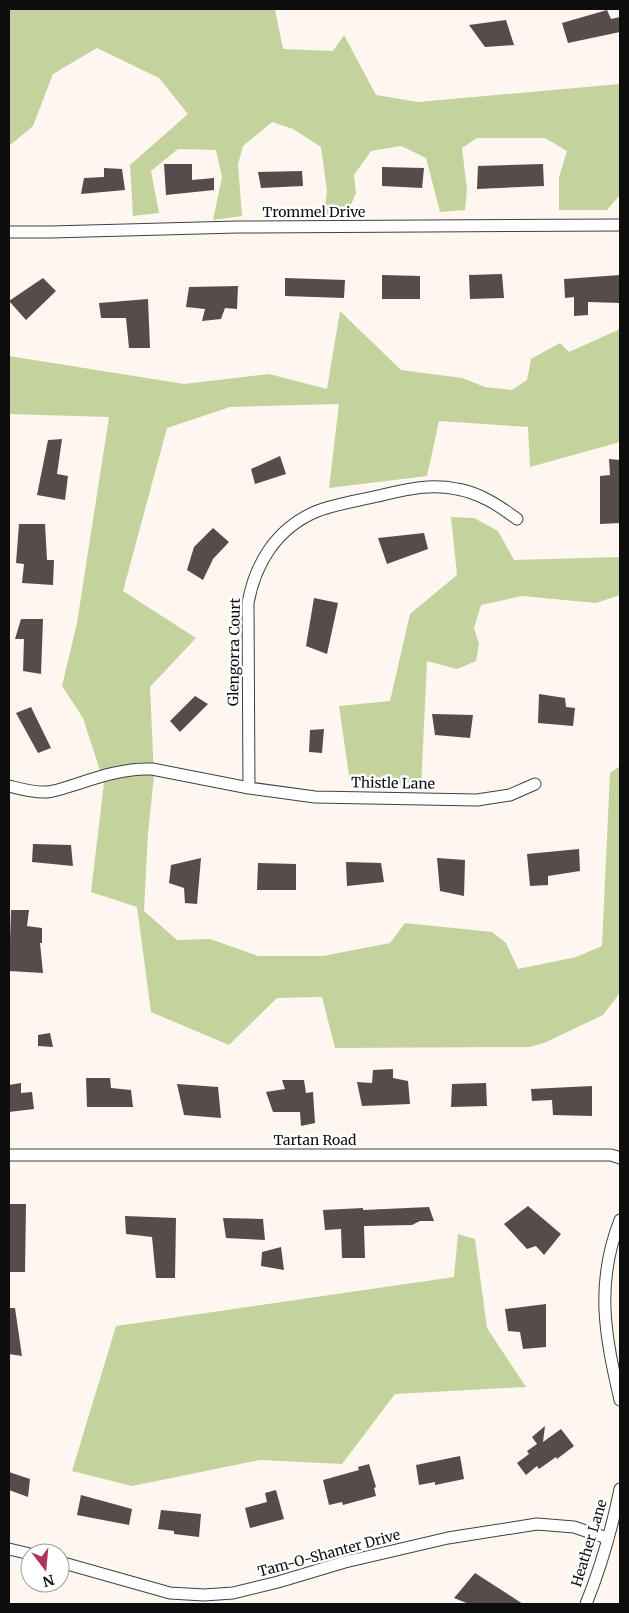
<svg xmlns="http://www.w3.org/2000/svg" width="629" height="1613" viewBox="0 0 629 1613" font-family="Merriweather,serif">
  <rect width="100%" height="100%" fill="#fdf7ef"/>
  <path fill="#c4d39e" d="M9,9H275L283,49L333,51L344,35L376,95L418,102L620,84V195L607,210H559V177L567,151L545,138H477L462,148L467,189L465,210L440,212L426,158L401,146L371,151L354,175L356,193L346,216L324,214L327,191L321,147L293,129L272,122L243,146L238,164L242,216L213,220L222,177L216,150L178,149L151,171L159,213L133,216L130,165L188,114L159,78L97,48L53,74L33,126L9,146Z
    M340,311L401,370L462,378L485,387L512,390L527,380L531,359L560,343L569,352L620,329V442L530,467L528,427L439,421L427,476L329,488L339,404L230,407L167,428L123,591L196,638L150,687L154,776L148,833L144,911L177,940L210,939L258,956H323L390,943L405,923L492,932L506,943L518,969L576,957L602,946L610,773L620,766V993L603,1015L544,1043L530,1047L335,1048L322,997L277,998L229,1045L151,1012L137,907L91,892L104,783L83,718L62,686L77,623L109,417L9,414V356L184,384L269,374L327,389Z
    M451,517L474,518L498,531L514,560L620,557V595L596,603L522,596L481,605L474,628L479,644L476,661L457,669L427,661L421,788L350,782L339,706L390,701L410,614L457,575Z
    M458,1234L475,1239L487,1328L526,1387L395,1394L342,1464L260,1460L132,1486L72,1471L116,1326L454,1277Z"/>
  <path fill="#554c4b" d="M607,10L611,19L620,17V32L568,43L562,23Z
    M506,20L514,45L485,47L469,25Z
    M164,164H192V180L214,178V190L166,195Z
    M543,164L544,186L477,189L478,166Z
    M382,167L424,168L422,188L382,186Z
    M104,168L122,169L125,190L81,194L84,178L104,177Z
    M302,171L303,186L261,188L258,172Z
    M502,274L504,298L470,299L469,275Z
    M382,275L420,276V299H382Z
    M620,275V303L588,302V315L574,316V297L565,298L564,279Z
    M43,278L56,291L26,320L9,301Z
    M285,278L345,280L344,298L285,296Z
    M238,286L237,309L225,308L221,319L202,321L205,309L186,307L189,287Z
    M148,299L150,348H129L126,318H101L99,303Z
    M62,439L57,474L68,476L65,500L37,495L48,440Z
    M280,456L286,474L255,484L251,469Z
    M609,459L620,460V523L600,524V476L610,475Z
    M19,524H45L47,560H54L53,585L22,583L24,564L16,563Z
    M213,528L229,542L213,559L203,580L187,570L194,547Z
    M424,533L428,549L387,564L378,538Z
    M314,598L338,603L327,654L306,646Z
    M21,619H43L41,674L23,671L24,639H15Z
    M539,694L565,698L566,707L575,708L573,726L538,723Z
    M195,696L208,704L180,732L170,721Z
    M31,707L51,748L38,753L16,713Z
    M432,714L473,715L470,738L435,735Z
    M324,729L322,753L309,752L310,730Z
    M33,844L71,845L73,866L32,862Z
    M579,849L580,871L548,876V885L530,886L527,854Z
    M201,858L197,904L185,903L184,888L169,883L171,865Z
    M437,858L465,860L464,896L440,891Z
    M346,862L381,863L384,882L347,886Z
    M258,863L296,864V890H257Z
    M11,910H29L27,926L42,928V943H40L43,973L9,971Z
    M50,1033L53,1047L38,1046V1035Z
    M393,1069V1078L408,1081L410,1104L362,1106L357,1082L372,1083L373,1070Z
    M86,1078H110L111,1088L131,1090L133,1107H87Z
    M282,1080H304L306,1093L313,1092L315,1123L301,1126L300,1112H273L266,1092L285,1089Z
    M21,1083V1093L32,1092L34,1109L9,1112V1085Z
    M486,1083L487,1106L451,1107L452,1084Z
    M177,1084L218,1087L221,1118L184,1115Z
    M592,1086V1116L553,1115L552,1100L532,1101L531,1089Z
    M9,1204H26L25,1272H9Z
    M528,1206L561,1234L544,1255L536,1246L527,1249L504,1224Z
    M429,1207L434,1221H420L412,1225L364,1226L365,1258H342L341,1229L325,1230L323,1210L363,1208V1210Z
    M125,1216L176,1218L175,1278H156L152,1237L126,1234Z
    M223,1218L263,1219L265,1240L226,1238Z
    M281,1247L284,1270L261,1266L262,1252Z
    M546,1304V1347L523,1349L520,1332L508,1331L505,1309Z
    M9,1308H15L22,1356L9,1354Z
    M545,1426L543,1442L561,1429L574,1446L557,1459L556,1457L539,1469L537,1466L526,1475L517,1463L529,1454L527,1451L537,1444L532,1437Z
    M460,1456L464,1479L435,1485V1482L419,1485L416,1465Z
    M369,1464L376,1487L374,1488L376,1496L343,1505L342,1502L329,1505L323,1480L359,1470L358,1467Z
    M9,1472L30,1479L28,1497L9,1490Z
    M276,1490L284,1519L250,1528L245,1508L267,1502L265,1493Z
    M81,1495L132,1509L129,1525L77,1515Z
    M161,1510L201,1514L199,1537L174,1534V1531L158,1529Z
    M475,1573L523,1604H469L454,1598Z"/>
  <g fill="none" stroke-linecap="round" stroke-linejoin="round">
    <defs>
      <path id="street" d="M9,232H51L237,227L620,225
        M9,786C21,789 34,793 47,792C57,791 67,787 77,784C101,776 126,768 152,769L249,788L315,797L477,800L510,795L535,784
        M249,788L248,603C255,564 276,529 315,512C334,504 357,501 378,496C404,490 429,483 457,489C480,493 498,505 517,519
        M9,1155H611L620,1158
        M620,1220C595,1284 605,1335 620,1400
        M9,1549L30,1554
        M60,1562L170,1593L204,1595L233,1593L278,1582L345,1562L448,1538L537,1524L574,1527L607,1538
        M586,1604C601,1567 612,1528 620,1489"/>
    </defs>
    <use href="#street" stroke="#404040" stroke-width="13"/>
    <use href="#street" stroke="#fff" stroke-width="11"/>
  </g>
  <g text-anchor="middle" stroke-width="5" stroke-linejoin="round" paint-order="stroke">
    <g font-size="14" fill="#0d0d0d" stroke="#fff">
      <text x="314" y="217">Trommel Drive</text>
      <text transform="translate(234 652) rotate(-89)" y="5">Glengorra Court</text>
      <text transform="translate(393 783) rotate(1)" y="5">Thistle Lane</text>
      <text x="315" y="1145">Tartan Road</text>
      <text transform="translate(589 1543) rotate(-73)" y="5">Heather Lane</text>
      <text transform="translate(329 1553) rotate(-15)" y="5">Tam-O-Shanter Drive</text>
    </g>
  </g>
  <rect width="629" height="1613" fill="none" stroke="#0d0d0d" stroke-width="20"/>
  <g transform="translate(45 1568) rotate(164)"><circle r="24" fill="#ffffff" stroke="#9e9e9e"/>
  <path d="M0-4L9 19L0 12L-9 19Z" fill="#ae355a"/>
  <text y="-8" font-size="14" font-weight="bold" text-anchor="middle" fill="#0d0d0d">N</text>
  </g>
</svg>
